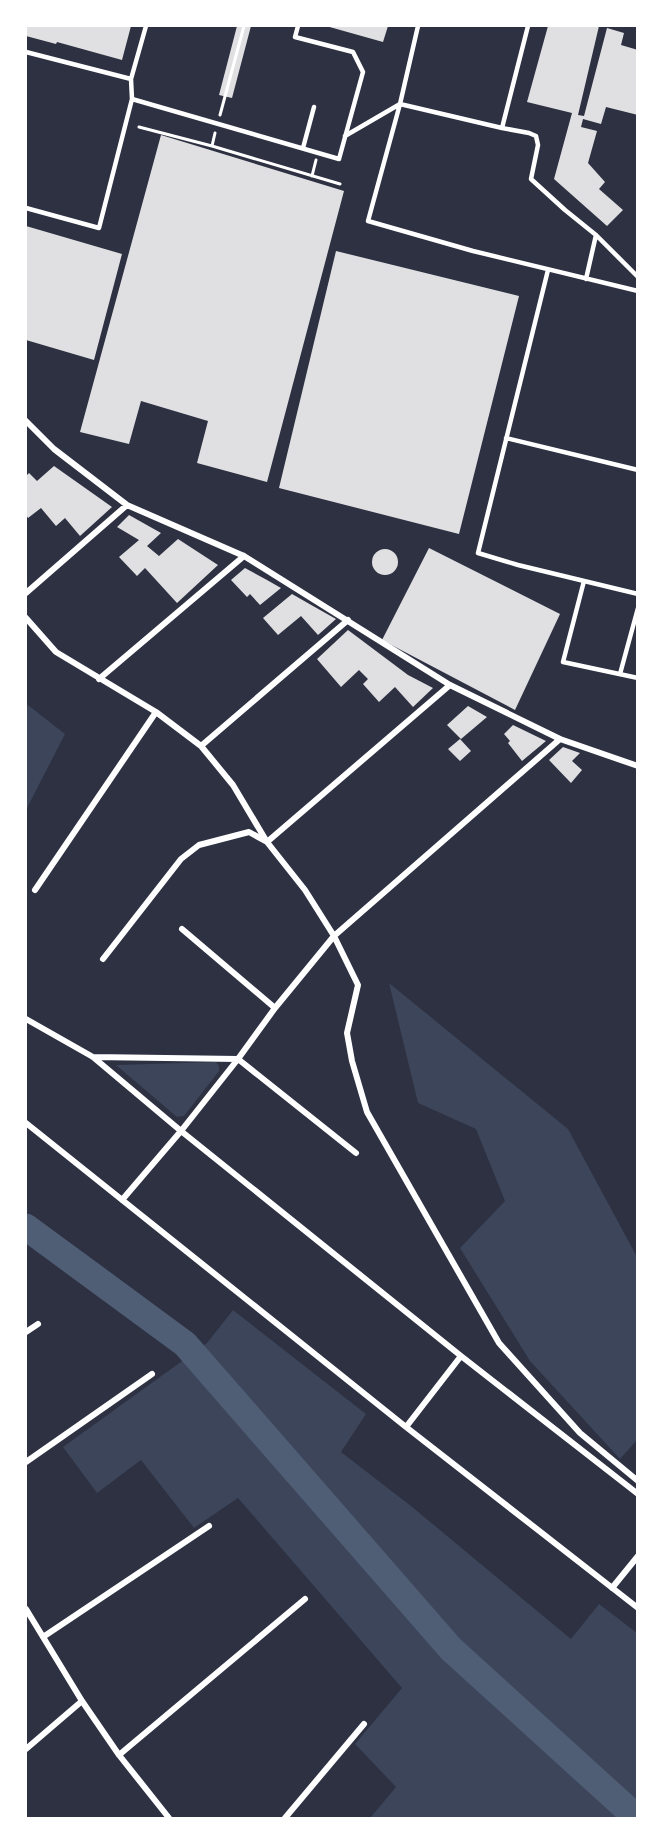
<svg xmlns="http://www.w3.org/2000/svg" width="663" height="1844" viewBox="0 0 663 1844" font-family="Commissioner,sans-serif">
  <rect width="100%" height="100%" fill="#2d3142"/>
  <path fill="#3c4559" d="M28,705L65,734L26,810V709Z
    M389,983L568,1129L637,1257V1440L620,1459L530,1361L460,1248L505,1201L476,1129L418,1103Z
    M216,1062L219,1066V1071L184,1116L177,1117L116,1065Z
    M233,1310L366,1414L341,1452L411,1506L571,1639L599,1604L637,1633V1818H370L396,1787L355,1744L402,1688L238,1498L194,1528L141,1460L97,1493L63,1447L207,1343Z"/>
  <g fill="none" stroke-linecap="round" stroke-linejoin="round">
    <path stroke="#4f5d75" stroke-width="27" d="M26,1227L185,1344L451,1649L637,1818"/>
  </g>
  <path fill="#e0e0e3" d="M26,26H93L99,27V26H131L122,60L57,42L56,44L26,36Z
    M237,26H251L232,98L219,95Z
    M326,26H388L383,42Z
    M548,26H599L578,115L584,116L607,28L624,33L621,45L638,50V115L606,107L601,124L583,119L581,127L597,131L588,163L605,182L599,189L623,210L607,226L554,179L572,113L527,102Z
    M161,135L344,191L267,482L197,463L208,421L141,401L129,444L80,432Z
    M26,226L122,254L94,360L26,340Z
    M336,251L519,296L459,534L279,488Z
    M54,466L112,507L80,536L65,518L56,526L41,508L28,518L26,515V476L29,473L37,481Z
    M129,515L161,533L147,546L159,556L178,539L218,565L177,603L145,568L137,576L119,557L139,540L117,527Z
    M429,548L560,614L515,710L382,640Z
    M372 562a13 13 0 1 1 26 0a13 13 0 1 1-26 0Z
    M245,568L267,580L281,588L260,605L250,594L247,597L231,580Z
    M292,594L313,606L336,619L318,635L301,616L278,635L263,618Z
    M348,630L408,675L433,688L413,707L395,687L379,702L363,684L368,679L359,670L341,687L317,659Z
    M468,706L487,717L461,739L447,725Z
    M513,725L546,741L522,761L508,743L510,741L504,734Z
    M460,739L471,751L460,761L448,749Z
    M563,747L580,753L572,761L582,770L571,783L549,760Z"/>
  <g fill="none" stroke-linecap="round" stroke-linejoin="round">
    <path stroke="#fff" stroke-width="3" d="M220,115L244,26
      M139,127L212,146L340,184
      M212,146L215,133
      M312,176L316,160"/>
    <path stroke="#fff" stroke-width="4.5" d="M418,26L400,104L368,221L473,251L638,291
      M26,52L131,79
      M132,99L339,159L363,72L353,52L295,37L298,26
      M502,128L528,26
      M345,136L400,104L502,128L529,133L536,136L538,145L531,179L565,210L596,235L638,277
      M303,148L314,107
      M26,208L99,228L132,99L131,79L146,26
      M548,270L478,553L518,565L638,594
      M586,279L596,235
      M506,438L638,470
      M584,581L563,662L638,678
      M620,674L638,608"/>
    <path stroke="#fff" stroke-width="6" d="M26,421L54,449L127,505L244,556L450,685L560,739L638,766
      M26,593L127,505
      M26,618L56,652L156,712L201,746L233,785L267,842L305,890L334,936L358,985L347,1033L352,1061L367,1112L499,1343L580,1433L638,1481
      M99,679L244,556
      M201,746L348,620
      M35,890L156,712
      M182,929L275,1008
      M103,959L181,859L199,845L249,832L267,842L450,685
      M26,1019L93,1057L181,1131L461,1356L638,1494
      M93,1057L238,1059L356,1153
      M26,1123L406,1427L638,1608
      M122,1200L181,1131L238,1059L275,1008L334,936L560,739
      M26,1332L38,1324
      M406,1427L461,1356
      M26,1462L152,1374
      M612,1588L638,1556
      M26,1609L82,1701L119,1755L169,1818
      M43,1637L209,1526
      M26,1749L82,1701
      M119,1755L305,1599
      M285,1818L364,1724"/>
  </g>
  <rect width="663" height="1844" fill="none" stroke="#ffffff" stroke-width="54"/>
</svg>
